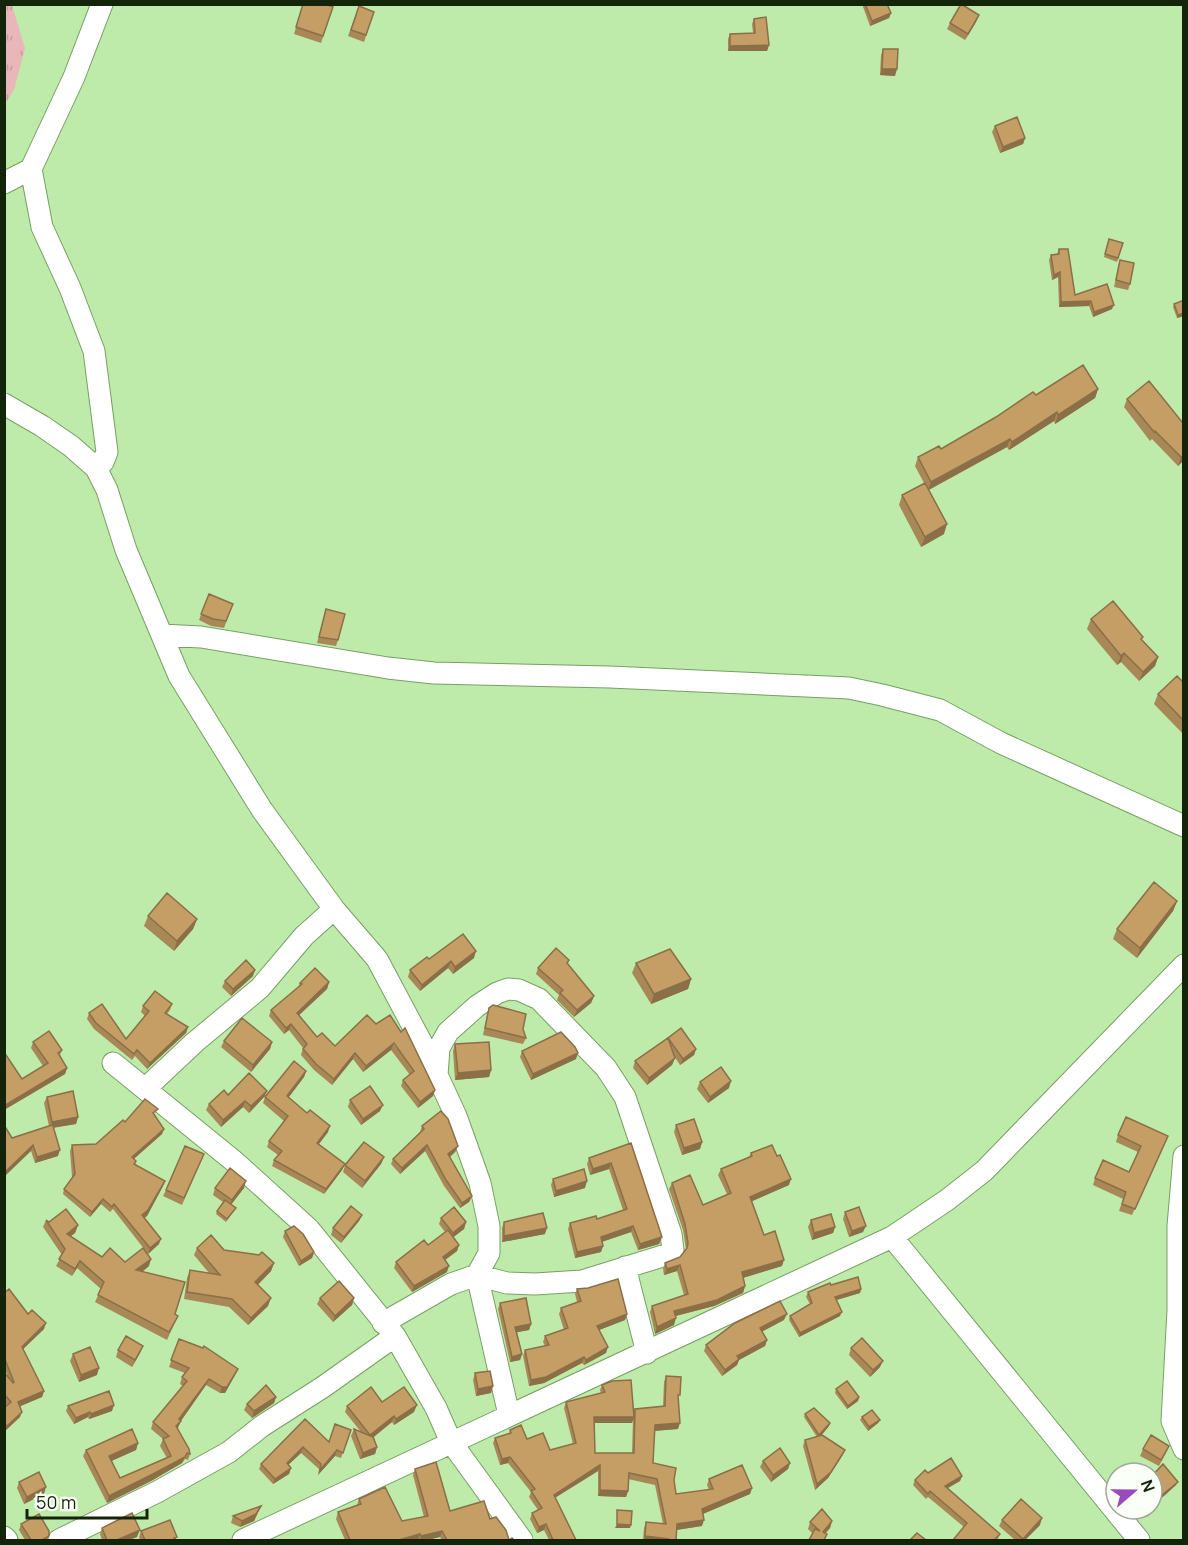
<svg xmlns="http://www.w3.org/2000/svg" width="1188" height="1545" viewBox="0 0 1188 1545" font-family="Manrope,sans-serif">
  <defs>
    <pattern id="grass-tufts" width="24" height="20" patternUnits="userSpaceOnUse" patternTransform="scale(1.5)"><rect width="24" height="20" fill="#e9b7b9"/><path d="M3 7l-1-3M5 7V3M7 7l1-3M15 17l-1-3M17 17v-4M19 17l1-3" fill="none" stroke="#c79d9e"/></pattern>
  </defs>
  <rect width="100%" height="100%" fill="#bfebaa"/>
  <path fill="url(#grass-tufts)" d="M5,4L12,5L25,48L14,90L5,104Z"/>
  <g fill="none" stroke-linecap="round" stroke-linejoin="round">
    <defs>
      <path id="minor" d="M31,169L42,227L70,288L94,351L107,452L103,462L96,468
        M4,183L31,169L74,77L102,4
        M4,404L42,426L71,446L96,468L107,490L126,550L179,676L262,810L334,909L377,959L426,1051L456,1116L480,1183L489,1226V1253L477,1275L509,1415
        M162,635L201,637L388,668L434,673L610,677L849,688L882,695L940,710L1001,743L1184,826
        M113,1063L235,1162L309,1229L395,1336L436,1408L451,1442L522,1540
        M146,1088L195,1042L260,988L304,936L334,909
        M1184,1156L1178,1226V1310L1172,1421L1184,1449
        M892,1237L1139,1540
        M625,1267L647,1353
        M383,1323L451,1284L477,1275L507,1283L535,1284L582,1281L669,1254L673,1250L671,1234L625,1097L606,1068L539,999L519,990L508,989L497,993L477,1006L448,1032L439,1048L437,1075
        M4,1537L7,1540
        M59,1540L157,1492L229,1452L262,1426L323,1387L395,1336
        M243,1540L892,1237L947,1200L984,1171L1184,965"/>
    </defs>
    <use href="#minor" stroke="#77a063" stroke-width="23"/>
    <use href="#minor" stroke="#fff" stroke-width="21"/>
  </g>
  <path fill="#a98857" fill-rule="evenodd" d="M303,4L333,7L321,43L294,34Z
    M862,4H887L891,13L889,18L870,26Z
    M359,6L374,12L364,42L348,36Z
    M754,19L769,45L767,51H728V39L730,34L753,33L752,24Z
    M976,22L965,40L947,29L950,23Z
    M883,49L895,76L880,75L881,55Z
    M995,126L1025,138L1023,144L1000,153L992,132Z
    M1109,239L1123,243L1117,262L1104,257Z
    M1059,249L1075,295L1112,309L1093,317L1089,306L1059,307L1058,277L1052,280L1049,260L1051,255L1057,254Z
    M1120,260L1130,284L1128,290L1114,287L1118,267Z
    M1174,304L1184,316L1177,318L1173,307Z
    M1098,389L1095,398L1055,424L1054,421L1009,450L1007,447L929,490L944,534L921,547L899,505L902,495L924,483L915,466L918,457L941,449L1036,395Z
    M1127,399L1182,422L1184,420V460L1178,466L1152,439L1150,441L1124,407Z
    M209,594L233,604L224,628L211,626L199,620Z
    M326,609L338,640L336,646L317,643Z
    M1091,619L1143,637L1142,640L1158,657L1155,666L1139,681L1121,662L1117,665L1087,629Z
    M1184,683V735L1154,704L1158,694Z
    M1177,901L1173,911L1137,958L1113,939L1117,929Z
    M148,916L197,919L193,929L174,951L144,926Z
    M474,958L453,974L448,968L420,991L408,977L410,970L429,959Z
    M636,963L691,979L688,989L651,1004L632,973Z
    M568,965L594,996L591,1003L574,1017L557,1000L559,995L536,974L538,968Z
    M253,976L231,996L222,987L225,981Z
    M329,982L327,989L299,1015L317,1037L335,1046L367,1015L435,1090L433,1096L418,1108L401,1086L403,1080L410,1075L391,1050L363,1072L353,1059L332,1085L314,1070L301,1055L303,1048L289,1030L284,1034L269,1016L271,1010L298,987L300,983Z
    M172,1004L170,1010L167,1014L188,1027L186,1033L147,1069L135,1056L132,1060L94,1029L87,1019L89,1013L126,1039L145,1016L141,1012L143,1006Z
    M489,1008L523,1029L526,1038L523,1044L483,1035L487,1015Z
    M681,1028L696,1049L694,1055L680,1065L674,1056L675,1058L672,1065L647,1085L633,1068L635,1061Z
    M224,1041L272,1042L270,1049L251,1072L221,1047Z
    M33,1042L62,1050L60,1055L67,1068L65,1074L4,1110V1052L22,1079L43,1066L31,1048Z
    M455,1044L491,1070L489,1077L455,1080L453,1051Z
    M522,1051L576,1059L531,1080L520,1057Z
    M306,1071L304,1077L289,1097L328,1132L319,1144L345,1164L342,1170L324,1194L272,1166L274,1160L278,1155L267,1147L269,1141L284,1121L263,1103L265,1097Z
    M700,1082L729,1088L708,1103L697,1089Z
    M267,1091L264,1097L249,1113L243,1107L221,1127L206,1110L209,1104L228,1095Z
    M47,1097L78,1117L76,1124L53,1128L58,1156L35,1163L31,1151L12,1138L49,1126L44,1103Z
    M350,1100L380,1111L361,1125L348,1107Z
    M156,1114L154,1115L164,1129L162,1134L134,1159L136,1161L135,1165L163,1186L147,1216L144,1218L159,1244L148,1254L113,1209L110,1212L101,1204L90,1217L63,1194L64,1189L72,1177L70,1151L72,1145L96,1144L125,1122Z
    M676,1125L702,1142L700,1149L682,1155L674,1132Z
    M422,1126L458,1146L455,1152L450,1157L472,1196L469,1202L460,1208L444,1186L425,1151L400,1174L391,1164L393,1159L420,1132Z
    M1118,1135L1168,1136L1132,1215L1119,1211L1123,1199L1093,1185L1095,1178L1129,1172L1138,1152L1116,1142Z
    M631,1143L662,1237L659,1244L638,1250L631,1232L602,1242L603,1246L601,1252L575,1258L568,1229L570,1223L597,1219L623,1210L609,1169L590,1175L587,1164L589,1158Z
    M751,1153L789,1185L752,1201L764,1235L782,1266L743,1278L745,1286L743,1293L714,1306L675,1316L674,1325L655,1334L650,1312L652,1306L684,1295L677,1271L664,1275L663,1269L665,1263L680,1257L686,1249L683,1230L669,1189L672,1183L703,1205L727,1194L718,1175L721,1169L749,1157Z
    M384,1157L381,1164L362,1188L343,1172L345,1165Z
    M201,1161L182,1205L163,1196L166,1190Z
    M553,1179L585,1188L554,1197L551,1185Z
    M215,1188H244L231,1205L236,1208L234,1211L226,1222L216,1214L217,1211L223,1202L213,1195Z
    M845,1212L863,1232L849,1237L843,1219Z
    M362,1215L359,1221L341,1243L331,1235L333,1228Z
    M441,1218L466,1222L464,1229L453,1237L459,1245L457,1251L445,1260L447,1272L412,1292L394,1268L396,1262L428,1245L445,1232L439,1224Z
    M46,1220L49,1222L78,1225L75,1233L71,1236L102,1257L149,1266L142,1272L175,1314L178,1316L167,1340L95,1302L101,1289L77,1268L72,1276L56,1266L62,1255L43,1227Z
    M811,1220L835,1227L833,1233L812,1240L808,1227Z
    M504,1222L545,1234L502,1242V1228Z
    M285,1231L314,1252L312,1258L299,1266L283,1237Z
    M197,1248L224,1250L274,1263L271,1271L258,1285L268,1306L248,1325L229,1307L184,1299L187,1278L190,1270L209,1273L194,1255Z
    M831,1285L861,1289L860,1293L836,1300L840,1316L799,1337L789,1320L790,1316L810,1304L806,1297L808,1292Z
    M577,1289L627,1314L625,1320L599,1330L606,1353L584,1365L582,1363L544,1383L529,1386L523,1356L525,1350L545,1346L543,1342L545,1336L564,1330L559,1314L561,1308L577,1302L575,1294Z
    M4,1293L44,1329L23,1349L44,1391L42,1397L20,1406V1417L5,1431L4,1408L7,1406L4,1402V1372L8,1376L4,1368Z
    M320,1298H354L352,1305L333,1322L317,1304Z
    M500,1303L531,1324L529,1330L517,1332L522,1354L520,1360L510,1362L498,1309Z
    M784,1320L762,1331L767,1340L765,1346L739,1360L737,1365L722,1376L704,1351L706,1345Z
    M179,1339L235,1375L225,1393H220L206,1385L181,1421L178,1428L190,1454L188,1460L185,1459L182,1463L151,1481L107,1503L83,1456L86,1450L138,1443L136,1450L111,1461L120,1478L167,1458L160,1446L163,1439L151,1429L153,1422L183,1386L180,1384L182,1377L185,1373L169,1367Z
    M851,1348L880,1367L870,1377L849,1355Z
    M118,1350L140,1353L132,1367L116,1357Z
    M73,1354L97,1375L79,1382L70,1361Z
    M475,1373L493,1386L491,1393L476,1396L473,1380Z
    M666,1376L678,1400V1429L654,1431L653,1463L674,1480L676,1494L709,1490L707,1485L709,1479L752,1488L750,1494L703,1514L702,1526L677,1530L676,1540H643L644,1528L646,1522L663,1524L655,1485L628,1479V1491L626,1497L598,1496V1471L555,1498L576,1540H549L544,1530L537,1533L530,1519L532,1513L538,1510L529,1497L531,1492L508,1463L500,1465L493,1443L495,1438L509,1433L510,1430L550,1450L573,1444L564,1408L566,1402L601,1393L600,1390L602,1385L634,1414L635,1409L663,1406L664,1382ZM633,1419L632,1453H595L594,1423H632Z
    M836,1389L859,1397L858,1401L847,1409L835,1393Z
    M276,1397L274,1403L252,1418L244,1410L247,1404Z
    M382,1402L414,1412L394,1425L392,1422L374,1437L377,1447L375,1454L360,1459L351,1436L354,1429L361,1432L345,1412L347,1406Z
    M68,1406L112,1411L89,1419L88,1417L74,1424L66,1411Z
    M805,1414L830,1423L829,1426L821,1436L845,1450L842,1456L828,1478L815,1490L803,1446L805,1440L817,1437L804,1417Z
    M862,1417L880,1420L878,1423L868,1431L860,1420Z
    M305,1419L329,1442L351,1430L341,1458L335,1456L318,1475L319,1469L301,1453L288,1465L291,1468L289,1474L273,1484L259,1469L261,1464Z
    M1169,1446L1166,1453L1159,1466L1140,1456L1143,1449Z
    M763,1461L790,1463L788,1469L771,1482L760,1467Z
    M415,1469L450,1511L490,1519L509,1540H514H442L440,1537L427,1540H345L336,1519L338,1512L357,1505L359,1499L402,1521L424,1517L413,1475Z
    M928,1473L962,1476L960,1481L947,1488L1000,1534L998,1539L964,1527L928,1497L926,1499L913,1485L915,1480Z
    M1152,1476L1176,1485L1156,1503L1152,1499Z
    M19,1482L44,1494L24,1504L17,1488Z
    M261,1506L254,1521L240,1527L231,1523L233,1516Z
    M1002,1520L1040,1525L1025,1540H1015L999,1526Z
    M832,1521L830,1528L825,1534H827L824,1540H809L812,1533L808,1529L810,1522Z
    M21,1524L49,1536L48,1540H25L19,1530Z
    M102,1528L137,1537L129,1540H102L100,1534Z
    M141,1531L177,1537L175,1540H140L139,1537Z"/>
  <path fill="#8a6f47" d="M891,13L889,18L870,26L872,21Z
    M979,15L976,22L965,40L968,34Z
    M769,45L767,51H728L730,46Z
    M882,69H897L895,76L880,75Z
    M1025,138L1023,144L1000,153L1003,147Z
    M1060,272L1058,277L1052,280L1054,275Z
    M1091,301L1089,306L1059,307L1061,302Z
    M1114,305L1112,309L1093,317L1094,312Z
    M1184,313V316L1177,318L1178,315Z
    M1098,389L1095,398L1055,424L1058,415Z
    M1057,412L1054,421L1009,450L1012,442Z
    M1010,439L1007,447L928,490L931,482Z
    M1184,455V460L1178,466L1181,457Z
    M947,524L944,534L921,547L925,537Z
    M1124,653L1121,662L1117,665L1121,656Z
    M1158,657L1155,666L1139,681L1143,672Z
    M1177,901L1173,911L1137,958L1140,948Z
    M197,919L193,929L174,951L177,941Z
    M476,951L474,958L453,974L455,967Z
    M451,961L448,968L420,991L422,985Z
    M255,970L253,976L231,996L233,989Z
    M691,979L688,989L651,1004L654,994Z
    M329,982L327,989L295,1019L297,1013Z
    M594,996L591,1003L574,1017L577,1010Z
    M291,1024L289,1030L284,1034L286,1028Z
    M188,1027L186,1033L147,1069L150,1063Z
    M272,1042L270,1049L251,1072L253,1065Z
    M394,1043L391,1050L363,1072L366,1066Z
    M696,1049L694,1055L680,1065L683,1059Z
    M355,1053L353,1059L332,1085L334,1079Z
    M578,1053L576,1059L531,1080L533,1074Z
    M675,1058L672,1065L647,1085L649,1078Z
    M67,1068L65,1074L4,1110V1106Z
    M491,1070L489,1077L455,1080L458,1073Z
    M306,1071L304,1077L285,1102L287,1096Z
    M731,1081L729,1088L708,1103L710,1097Z
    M435,1090L433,1096L418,1108L420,1102Z
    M267,1091L264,1097L249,1113L251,1106Z
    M245,1101L243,1107L221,1127L223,1120Z
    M383,1105L380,1111L361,1125L363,1119Z
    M78,1117L76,1124L50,1128L52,1122Z
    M330,1126L328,1132L315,1149L317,1143Z
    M164,1129L162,1134L130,1162L132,1157Z
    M702,1142L700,1149L682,1155L684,1148Z
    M33,1145L31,1151L4,1177V1173Z
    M427,1145L425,1151L400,1174L402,1168Z
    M458,1146L455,1152L446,1160L448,1154Z
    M60,1150L58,1156L35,1163L37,1157Z
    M384,1157L381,1164L362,1188L365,1181Z
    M611,1163L609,1169L590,1175L593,1169Z
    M345,1164L342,1170L324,1194L326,1189Z
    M791,1179L789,1185L748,1203L750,1197Z
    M165,1181L163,1186L147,1216L140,1221L142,1215Z
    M246,1181L244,1188L229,1207L232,1200Z
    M587,1181L585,1188L554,1197L556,1191Z
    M472,1196L469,1202L460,1208L462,1203Z
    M103,1199L101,1204L90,1217L92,1212Z
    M362,1215L359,1221L341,1243L344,1237Z
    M466,1222L464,1229L451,1239L453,1233Z
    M78,1225L75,1233L64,1241L67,1234Z
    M633,1226L631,1232L598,1243L601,1237Z
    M866,1226L863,1232L849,1237L852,1231Z
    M835,1227L833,1233L812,1240L814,1233Z
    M547,1228L545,1234L502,1242L504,1236Z
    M662,1237L659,1244L638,1250L640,1244Z
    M161,1239L159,1244L148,1254L150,1248Z
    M459,1245L457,1251L441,1263L443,1257Z
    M603,1246L601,1252L575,1258L577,1252Z
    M314,1252L312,1258L299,1266L301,1261Z
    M151,1259L149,1266L134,1278L136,1270Z
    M784,1260L782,1266L739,1279L742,1272Z
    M80,1261L77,1268L72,1276L75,1269Z
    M274,1263L271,1271L252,1290L255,1282Z
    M680,1265L677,1271L664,1275L667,1269Z
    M449,1266L447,1272L412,1292L414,1286Z
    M745,1286L743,1293L714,1306L672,1317L674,1311Z
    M861,1289L860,1293L833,1301L835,1297Z
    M271,1298L268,1306L248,1325L251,1318Z
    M354,1298L352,1305L333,1322L335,1316Z
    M842,1312L840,1316L799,1337L800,1333Z
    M627,1314L625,1320L594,1332L597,1326Z
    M787,1314L784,1320L758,1334L760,1328Z
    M676,1318L674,1325L655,1334L657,1327Z
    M46,1323L44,1329L20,1352L22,1347Z
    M531,1324L529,1330L513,1333L515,1327Z
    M767,1340L765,1346L739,1360L737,1365L722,1376L725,1370L737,1356Z
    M143,1346L140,1353L132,1367L135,1360Z
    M608,1347L606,1353L584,1365L586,1360Z
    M522,1354L520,1360L510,1362L512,1357Z
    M584,1357L582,1363L544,1383L529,1386L531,1380Z
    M883,1361L880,1367L870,1377L873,1370Z
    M99,1368L97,1375L79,1382L81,1375Z
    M238,1369L235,1375L225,1393H220L222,1387Z
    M209,1379L206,1385L180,1422L181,1421L178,1427L174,1432L179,1419Z
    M493,1386L491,1393L476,1396L478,1389Z
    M44,1391L42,1397L16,1408L18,1402Z
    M276,1397L274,1403L252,1418L254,1411Z
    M859,1397L858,1401L847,1409L848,1406Z
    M114,1405L112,1411L89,1419L91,1414Z
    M417,1405L414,1412L394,1425L396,1419Z
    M22,1412L20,1417L5,1431L7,1426Z
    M90,1412L88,1417L74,1424L76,1418Z
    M394,1416L392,1422L368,1441L370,1435Z
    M594,1417H634L632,1423H592Z
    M880,1420L878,1423L868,1431L869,1427Z
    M680,1423L678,1429L652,1431L655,1425Z
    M830,1423L829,1426L818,1439L819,1435Z
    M138,1443L136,1450L107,1463L109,1456Z
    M303,1447L301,1453L285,1468L287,1463Z
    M377,1447L375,1454L360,1459L363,1453Z
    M337,1450L335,1456L318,1475L320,1470Z
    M845,1450L842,1456L828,1478L815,1490L817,1484Z
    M187,1453L182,1463L151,1481L107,1503L109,1496Z
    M510,1457L508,1463L500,1465L502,1459Z
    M790,1463L788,1469L771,1482L773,1475Z
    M600,1465L598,1471L551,1500L554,1495Z
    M291,1468L289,1474L273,1484L275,1479Z
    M962,1476L960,1481L943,1491L945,1486Z
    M1178,1482L1176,1485L1156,1503L1157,1499Z
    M46,1487L44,1494L24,1504L27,1497Z
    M752,1488L750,1494L700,1515L702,1509Z
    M600,1490L628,1491L626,1497L598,1496Z
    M261,1506L254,1521L240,1527L242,1521Z
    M1042,1518L1040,1525L1025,1540H1023Z
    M704,1520L702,1526L675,1530L677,1524Z
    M832,1521L830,1528L820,1539L823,1532Z
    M546,1524L544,1530L537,1533L539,1527Z
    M617,1524L631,1525L630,1528H615Z
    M140,1530L137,1537L129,1540H117Z
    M442,1531L440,1537L427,1540H420L421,1536Z
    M420,1534L418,1540H399Z
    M645,1536L669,1539V1540H644Z"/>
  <path fill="#c59e65" stroke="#8a6f47" stroke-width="1.5" d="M303,4H325L333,7L323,36L296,27Z
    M865,4H887L891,13L872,21Z
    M961,4L979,15L968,34L950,23Z
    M359,6L374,12L366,35L351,30Z
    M766,17L769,45L730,46V34L755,33L754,19Z
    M883,49H898L897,69H882Z
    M1017,117L1025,138L1003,147L995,126Z
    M1109,239L1123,243L1118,258L1105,254Z
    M1059,249H1068L1075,295L1107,284L1114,305L1094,312L1091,301L1061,302L1060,272L1054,275L1051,255L1059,254Z
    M1120,260L1134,263L1130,284L1116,280Z
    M1184,300V313L1178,315L1174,304Z
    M1083,365L1098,389L1058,415L1057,412L1012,442L1010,439L931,482L918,457L939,446L941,449L996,417L1033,392L1036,395Z
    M1149,381L1182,422L1184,420V455L1181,457L1155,431L1154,432L1127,399Z
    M925,483L947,524L925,537L902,495Z
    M209,594L233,604L226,621L213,619L201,614Z
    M1113,601L1143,637L1141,639L1158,657L1143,672L1124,653L1121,656L1091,619Z
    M326,609L345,614L338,640L319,637Z
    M1177,676L1184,683V721L1158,694Z
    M1154,882L1177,901L1140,948L1117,929Z
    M167,893L197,919L177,941L148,916Z
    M463,934L476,951L455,967L451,961L422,985L410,970L427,957L429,959Z
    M556,948L569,960L567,963L594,996L577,1010L560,993L563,990L538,968Z
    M670,949L691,979L654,994L636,963Z
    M246,960L255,970L233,989L225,981Z
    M315,968L329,982L297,1013L317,1037L322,1033L335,1046L367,1015L376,1024L390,1015L401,1032L405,1028L435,1090L420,1102L403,1080L414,1071L394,1043L366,1066L355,1053L334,1079L316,1064L303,1049L307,1044L291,1024L286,1028L271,1010L302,984L300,983Z
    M155,991L172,1004L165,1013L188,1027L150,1063L137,1050L134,1054L96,1023L89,1013L102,1004L126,1039L149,1011L143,1006Z
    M493,1005L526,1014L523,1029L526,1038L485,1028L489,1008Z
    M242,1018L272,1042L253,1065L224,1041Z
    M681,1028L696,1049L683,1059L668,1038Z
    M49,1031L62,1050L58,1053L67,1068L4,1106V1052L22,1079L48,1063L33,1042Z
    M561,1032L575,1047L578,1053L533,1074L522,1051Z
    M668,1038L675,1058L649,1078L635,1061Z
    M489,1042L491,1070L458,1073L455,1044Z
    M294,1061L306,1071L287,1096L307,1113L310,1110L330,1126L317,1143L345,1164L326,1189L274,1160L282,1151L269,1141L288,1116L265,1097Z
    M721,1067L731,1081L710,1097L700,1082Z
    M249,1073L267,1091L251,1106L245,1101L223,1120L209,1104L224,1090L228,1095Z
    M370,1086L383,1105L363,1119L350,1100Z
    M73,1091L78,1117L52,1122L47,1097Z
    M145,1099L158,1109L153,1113L164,1129L132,1157L136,1161L134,1164L165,1181L148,1210L142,1215L161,1239L150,1248L114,1204L112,1207L103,1199L92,1212L64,1189L75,1174L72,1145L96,1144L123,1120L125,1122Z
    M441,1111L448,1119L458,1146L448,1154L472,1196L462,1203L446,1180L427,1145L402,1168L393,1159L424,1129L422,1126Z
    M1126,1117L1168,1136L1135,1209L1122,1204L1126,1192L1095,1178L1103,1160L1129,1172L1141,1146L1118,1135Z
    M694,1119L702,1142L684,1148L676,1125Z
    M55,1124L53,1126L60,1150L37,1157L33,1145L4,1173V1125L12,1138Z
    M364,1142L384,1157L365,1181L345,1165Z
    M631,1143L662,1237L640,1244L633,1226L601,1237L603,1246L577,1252L570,1223L596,1216L597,1219L627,1209L611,1163L593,1169L589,1158Z
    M772,1145L777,1156L780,1155L791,1179L750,1197L764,1235L775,1231L784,1260L742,1272L745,1286L717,1300L674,1311L676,1318L657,1327L652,1306L688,1294L680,1265L667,1269L665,1263L680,1257L687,1248L688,1243L685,1224L672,1183L690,1175L703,1205L731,1193L721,1169L752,1156L751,1153Z
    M185,1146L204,1154L184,1198L166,1190Z
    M230,1168L246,1181L232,1200L215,1188Z
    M584,1169L587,1181L556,1191L553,1179Z
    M225,1200L236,1208L227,1219L217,1211Z
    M351,1206L362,1215L344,1237L333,1228Z
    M454,1207L466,1222L453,1233L441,1218Z
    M859,1207L866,1226L852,1231L845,1212Z
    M66,1209L78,1225L67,1234L102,1257L110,1248L125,1262L143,1248L151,1259L136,1270L185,1282L175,1314L178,1316L169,1332L98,1295L104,1282L80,1261L75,1269L59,1259L65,1249L46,1220L49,1222Z
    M543,1213L547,1228L504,1236V1222Z
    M831,1214L835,1227L814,1233L811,1220Z
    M294,1226L303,1234L314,1252L301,1261L285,1231Z
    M448,1230L459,1245L443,1257L449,1266L414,1286L396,1262L424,1240L428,1245Z
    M211,1235L224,1250L259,1255L262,1252L274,1263L255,1282L271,1298L251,1318L232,1299L187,1292L190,1270L220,1275L197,1248Z
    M858,1277L861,1289L835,1297L842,1312L800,1333L790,1316L812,1303L808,1292L830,1283L831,1285Z
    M618,1279L627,1314L597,1326L608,1347L586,1360L584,1357L546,1377L531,1380L525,1350L549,1345L545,1336L568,1328L561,1308L581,1301L577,1289L588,1288Z
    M339,1281L354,1298L335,1316L320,1298Z
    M9,1289L28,1314L32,1310L46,1323L22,1347L44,1391L18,1402L22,1412L7,1426L4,1423V1408L11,1402L4,1394V1372L13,1383L14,1382L4,1357V1293Z
    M526,1298L531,1324L515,1327L522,1354L512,1357L500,1303Z
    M780,1301L787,1314L760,1328L767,1340L737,1356L739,1359L725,1370L706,1345L735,1323Z
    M126,1336L143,1346L135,1360L118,1350Z
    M862,1338L883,1361L873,1370L851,1348Z
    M179,1339L203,1348L204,1346L238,1369L227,1387H222L209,1379L179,1419L181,1421L176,1426L189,1449L190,1454L187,1453L185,1457L153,1474L109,1496L86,1450L132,1429L138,1443L109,1456L120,1478L171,1456L163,1439L169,1436L153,1422L187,1381L182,1377L189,1368L171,1360Z
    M90,1347L99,1368L81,1375L73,1354Z
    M490,1371L493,1386L478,1389L475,1373Z
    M666,1376L681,1377L680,1395H678L680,1423L655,1425L653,1463L676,1468L674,1480L676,1494L713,1489L709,1479L742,1465L752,1488L702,1509L704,1520L677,1524L676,1540H670L669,1539L645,1536L646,1522L666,1524L657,1479L629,1473L628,1491L600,1490V1465L554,1495L576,1540H553L546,1524L539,1527L532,1513L542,1508L531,1491L535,1489L510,1457L502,1459L495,1438L511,1433L510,1430L521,1425L527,1439L543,1433L550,1450L576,1443L566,1402L605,1392L602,1385L612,1381L631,1380L634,1417H594L595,1453H634L635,1409L665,1406Z
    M847,1381L859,1397L848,1406L836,1389Z
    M266,1385L276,1397L254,1411L247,1404Z
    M371,1387L382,1402L404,1387L417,1405L396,1419L394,1416L370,1435L347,1406Z
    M109,1391L114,1405L91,1414L90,1412L76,1418L68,1406Z
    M814,1408L830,1423L819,1435L805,1414Z
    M872,1410L880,1420L869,1427L862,1417Z
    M305,1419L329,1442L335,1424L351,1430L343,1453L337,1450L320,1470L321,1464L303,1447L287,1463L291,1468L275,1479L261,1464Z
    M354,1429L373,1437L377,1447L363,1453Z
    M822,1435L845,1450L831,1472L817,1484L805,1440Z
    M1151,1435L1169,1446L1161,1460L1143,1449Z
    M780,1448L790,1463L773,1475L763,1461Z
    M951,1458L962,1476L945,1486L1000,1534L994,1540H953L967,1523L930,1491L928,1494L915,1480L925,1470L928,1473Z
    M436,1462L450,1511L484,1501L490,1519L496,1517L506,1530L509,1540L512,1538L514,1540H447L442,1531L421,1536L420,1534L399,1540H350L338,1512L361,1504L359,1499L385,1487L402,1521L428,1516L415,1469Z
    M1163,1464L1178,1482L1157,1499L1152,1495V1476Z
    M39,1472L46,1487L27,1497L19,1482Z
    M1021,1499L1042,1518L1023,1539L1002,1520Z
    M261,1506L256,1514L242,1521L233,1516Z
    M822,1509L832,1521L823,1532L827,1534L824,1540H809L815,1529L820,1531L810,1522Z
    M617,1510L632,1511L631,1525L617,1524Z
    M132,1513L140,1530L117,1540H107L102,1528Z
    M39,1514L49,1531V1536L42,1540H31L21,1524Z
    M170,1520L177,1537L174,1538V1540H145L141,1531Z
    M917,1533L926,1540H910Z"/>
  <rect width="1188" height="1545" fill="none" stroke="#14240b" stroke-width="12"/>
  <g transform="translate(1134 1491) rotate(70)"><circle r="28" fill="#fafff8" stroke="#9ea799" stroke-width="1.5"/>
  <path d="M0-4.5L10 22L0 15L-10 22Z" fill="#9b4ab9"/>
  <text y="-9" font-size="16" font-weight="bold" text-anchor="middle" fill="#14240b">N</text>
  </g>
  <path d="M27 1509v9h120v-9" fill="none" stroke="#14240b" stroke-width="3"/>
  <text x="36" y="1509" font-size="18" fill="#14240b" stroke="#fafff8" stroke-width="4.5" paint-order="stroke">50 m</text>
</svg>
